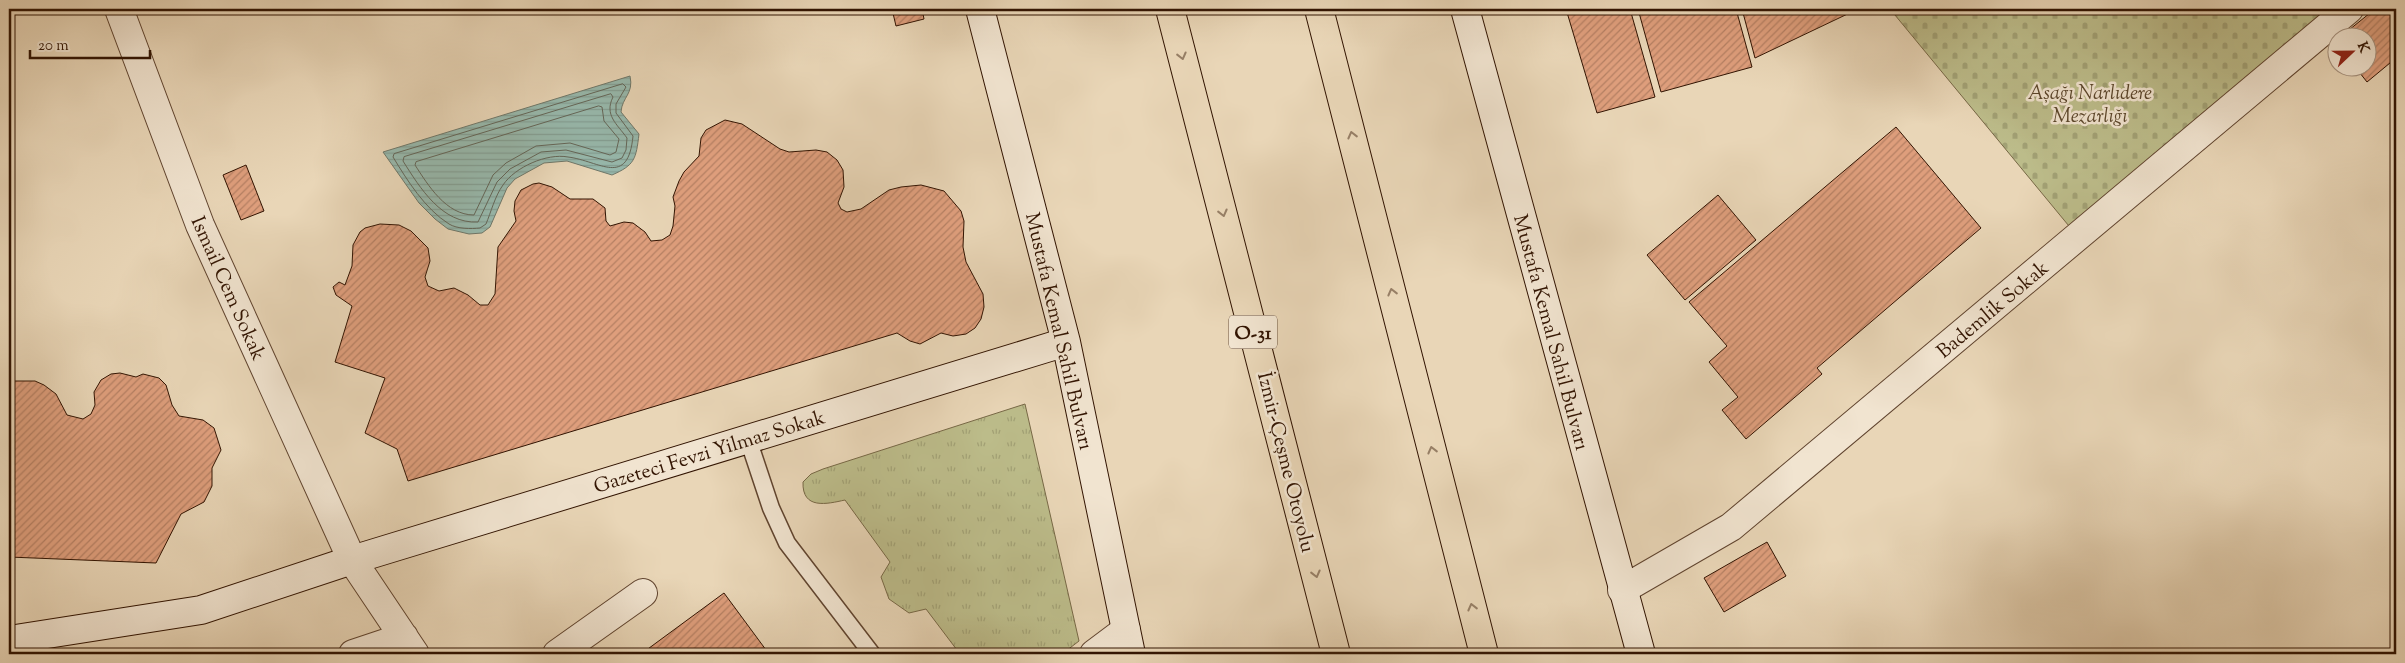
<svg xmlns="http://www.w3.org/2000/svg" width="2405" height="663" viewBox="0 0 2405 663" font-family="'Sorts Mill Goudy',serif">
  <defs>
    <pattern id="grass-tufts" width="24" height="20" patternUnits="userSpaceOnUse" patternTransform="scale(1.25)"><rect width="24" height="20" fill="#bcbc8a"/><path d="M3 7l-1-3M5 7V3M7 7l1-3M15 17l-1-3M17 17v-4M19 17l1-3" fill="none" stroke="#a2a175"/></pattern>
    <pattern id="cemetery-stones" width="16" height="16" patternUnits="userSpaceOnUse" patternTransform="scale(1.25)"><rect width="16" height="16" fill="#bcbc8a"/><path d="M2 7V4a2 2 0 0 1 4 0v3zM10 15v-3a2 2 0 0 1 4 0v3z" fill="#a2a175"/></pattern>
    <pattern id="water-rules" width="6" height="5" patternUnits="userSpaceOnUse" patternTransform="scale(1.25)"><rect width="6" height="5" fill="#97b9ad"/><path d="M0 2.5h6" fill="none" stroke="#839e93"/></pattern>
    <pattern id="building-hatch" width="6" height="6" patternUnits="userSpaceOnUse" patternTransform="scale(1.25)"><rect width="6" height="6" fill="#de9e7c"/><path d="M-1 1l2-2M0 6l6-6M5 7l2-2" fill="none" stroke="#b58063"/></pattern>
  </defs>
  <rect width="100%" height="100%" fill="#e9d6b7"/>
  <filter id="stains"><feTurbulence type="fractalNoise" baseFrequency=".004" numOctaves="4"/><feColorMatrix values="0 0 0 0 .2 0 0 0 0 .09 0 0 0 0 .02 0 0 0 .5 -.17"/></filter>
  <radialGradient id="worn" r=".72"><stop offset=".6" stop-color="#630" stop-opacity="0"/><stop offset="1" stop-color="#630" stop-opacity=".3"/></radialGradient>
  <path fill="url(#grass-tufts)" stroke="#776846" d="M1025,404L1079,641L1062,654H960L926,609L909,613L889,599L881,577L890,562L845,500C827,504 802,510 803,482L811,474L823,469Z"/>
  <path fill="url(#cemetery-stones)" stroke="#776846" d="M1890,9H2349L2078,237Z"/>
  <path fill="url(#water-rules)" stroke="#6f7769" d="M630,76C634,94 622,97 621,112L639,134C636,159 635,165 612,175L567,161L544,163L515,179L507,188L490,227L482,233L469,234L448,229L435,219L419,203L383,152Z"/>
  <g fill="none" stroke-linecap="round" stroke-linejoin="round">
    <path stroke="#646658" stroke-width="1" d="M623,84L626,87L616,104V113L633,136C628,188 600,161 568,157C547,153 515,167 503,185C495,196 491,212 486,224L480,228C471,229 457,229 449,224C425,209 407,180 393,157L394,154Z
      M611,94L613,97C604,115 617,124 627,138L626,150L622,158L612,162L566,150L541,152L510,169L497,182L478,222C442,224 420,188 403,161L404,157Z
      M599,106L602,107L604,121L619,139L616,152L610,155L570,143L536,146L506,163L493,175L474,215C446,215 428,185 415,165L416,162Z"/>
  </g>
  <path fill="url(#building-hatch)" stroke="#321402" d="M892,9H922L924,19L896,26Z
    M1566,9H1630L1655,97L1597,113Z
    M1638,9H1736L1752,67L1661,92Z
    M1742,9H1858L1755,58Z
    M2375,9H2396V58L2367,82L2356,68H2368V38H2339Z
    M725,120L742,124L780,149L789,152L816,150L827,152L837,160L843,170L844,187L838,203L841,209L847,212L861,209L889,190L901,187L921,185L944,191L961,211L964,221L963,247L966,262L983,294L984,307L981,319L975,328L966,334L953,336L941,333L920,344L910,341L897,333L408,481L397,449L365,433L385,378L335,362L352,306L336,295L333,287L339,282L345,285L352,266L353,245L360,232L365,228L380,224L399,225L411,231L428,248L430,261L425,277L428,286L439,291L454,288L468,295L480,305H488L495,294L498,247L516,221L514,211L515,201L521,190L533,184L539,183L552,187L570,199H593L605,208L606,221L610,226L624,222L633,223L645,232L651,241L662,240L670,235L673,226L675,206L673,197L679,181L684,172L699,156L701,138L706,130Z
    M1896,127L1981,228L1817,368L1822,374L1746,439L1722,410L1738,397L1709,362L1727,346L1689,302Z
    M246,165L264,211L241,220L223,175Z
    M1718,195L1756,240L1685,300L1647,255Z
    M120,373L136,377L143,374L159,378L166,385L172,405L179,416L203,420L214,428L221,450L212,468V486L204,502L181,514L156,563L9,557V381H35L44,385L56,394L67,415L83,419L91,414L95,405L94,392L101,380L111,374Z
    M1767,542L1786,576L1724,612L1704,578Z
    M724,593L769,654H641Z"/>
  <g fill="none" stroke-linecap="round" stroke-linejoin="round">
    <defs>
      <path id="lane" d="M748,439L771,508L787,543L872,654"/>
      <path id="street" d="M119,9L200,225L352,560L415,654
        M1622,590L1731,527L2349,9
        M353,654L404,637
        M557,654L643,593
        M1094,654L1126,630"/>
      <path id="secondary" d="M980,9L1066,342L1131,654
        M1465,9L1641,654
        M9,640L201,610L352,560L1066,342"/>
      <path id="highway" d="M1170,9L1336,654
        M1319,9L1484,654"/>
    </defs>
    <use href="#lane" stroke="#60442f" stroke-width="19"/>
    <use href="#street" stroke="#60442f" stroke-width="30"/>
    <use href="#secondary" stroke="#321402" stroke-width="30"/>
    <use href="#highway" stroke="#321402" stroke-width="30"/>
    <use href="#lane" stroke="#f1e4d0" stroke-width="16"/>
    <use href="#street" stroke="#f1e4d0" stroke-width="28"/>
    <use href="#secondary" stroke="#f1e4d0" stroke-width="28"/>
    <use href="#highway" stroke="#e9d6b7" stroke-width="28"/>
  </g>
  <defs><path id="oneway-chevron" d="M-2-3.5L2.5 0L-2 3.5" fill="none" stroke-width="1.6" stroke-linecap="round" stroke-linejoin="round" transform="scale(1.25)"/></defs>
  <g stroke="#977f66">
    <use href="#oneway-chevron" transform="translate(1182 56) rotate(76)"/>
    <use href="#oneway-chevron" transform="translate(1352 135) rotate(-104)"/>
    <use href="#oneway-chevron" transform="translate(1223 213) rotate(76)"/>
    <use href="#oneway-chevron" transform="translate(1392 292) rotate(-104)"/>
    <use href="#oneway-chevron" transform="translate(1432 450) rotate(-104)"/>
    <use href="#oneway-chevron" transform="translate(1316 574) rotate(76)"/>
    <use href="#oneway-chevron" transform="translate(1472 607) rotate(-104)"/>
  </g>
  <g text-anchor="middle" stroke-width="5" stroke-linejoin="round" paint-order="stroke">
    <rect fill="#f1e4d0" stroke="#6b5240" stroke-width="1" x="1229" y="315.5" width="48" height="33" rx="4"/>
    <g font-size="19" font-weight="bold" fill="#321402">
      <text x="1253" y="339">O-31</text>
    </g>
    <g font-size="20" font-style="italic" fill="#5b462b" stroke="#f1e4d0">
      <text x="2090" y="99">Aşağı Narlıdere<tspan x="2090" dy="23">Mezarlığı</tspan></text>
    </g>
    <g font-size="20" fill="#321402" stroke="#f1e4d0">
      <text transform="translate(229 288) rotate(66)" y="7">Ismail Cem Sokak</text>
      <text transform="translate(1992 309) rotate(-40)" y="7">Bademlik Sokak</text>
      <text transform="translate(1060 331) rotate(77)" y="7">Mustafa Kemal Sahil Bulvarı</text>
      <text transform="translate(1552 332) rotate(75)" y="7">Mustafa Kemal Sahil Bulvarı</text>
      <text transform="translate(709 451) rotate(-17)" y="7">Gazeteci Fevzi Yilmaz Sokak</text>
      <text transform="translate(1287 462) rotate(76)" y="7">İzmir-Çeşme Otoyolu</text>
    </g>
  </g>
  <rect width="2405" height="663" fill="none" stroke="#e9d6b7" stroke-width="30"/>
  <rect x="10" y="10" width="2385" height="643" fill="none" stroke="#321402" stroke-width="2.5"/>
  <rect x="15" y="15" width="2375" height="633" fill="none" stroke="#321402"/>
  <g transform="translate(2352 52) rotate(68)"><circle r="24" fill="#f1e4d0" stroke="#a5917e"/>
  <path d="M0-4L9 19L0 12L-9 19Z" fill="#8f2418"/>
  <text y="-8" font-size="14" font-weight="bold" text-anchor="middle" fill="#321402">K</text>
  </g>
  <path d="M30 50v8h120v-8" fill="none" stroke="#321402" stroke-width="2.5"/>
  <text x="38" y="50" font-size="15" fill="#321402" stroke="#f1e4d0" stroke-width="4" paint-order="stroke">20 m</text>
  <rect width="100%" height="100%" filter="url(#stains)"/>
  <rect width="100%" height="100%" fill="url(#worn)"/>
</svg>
